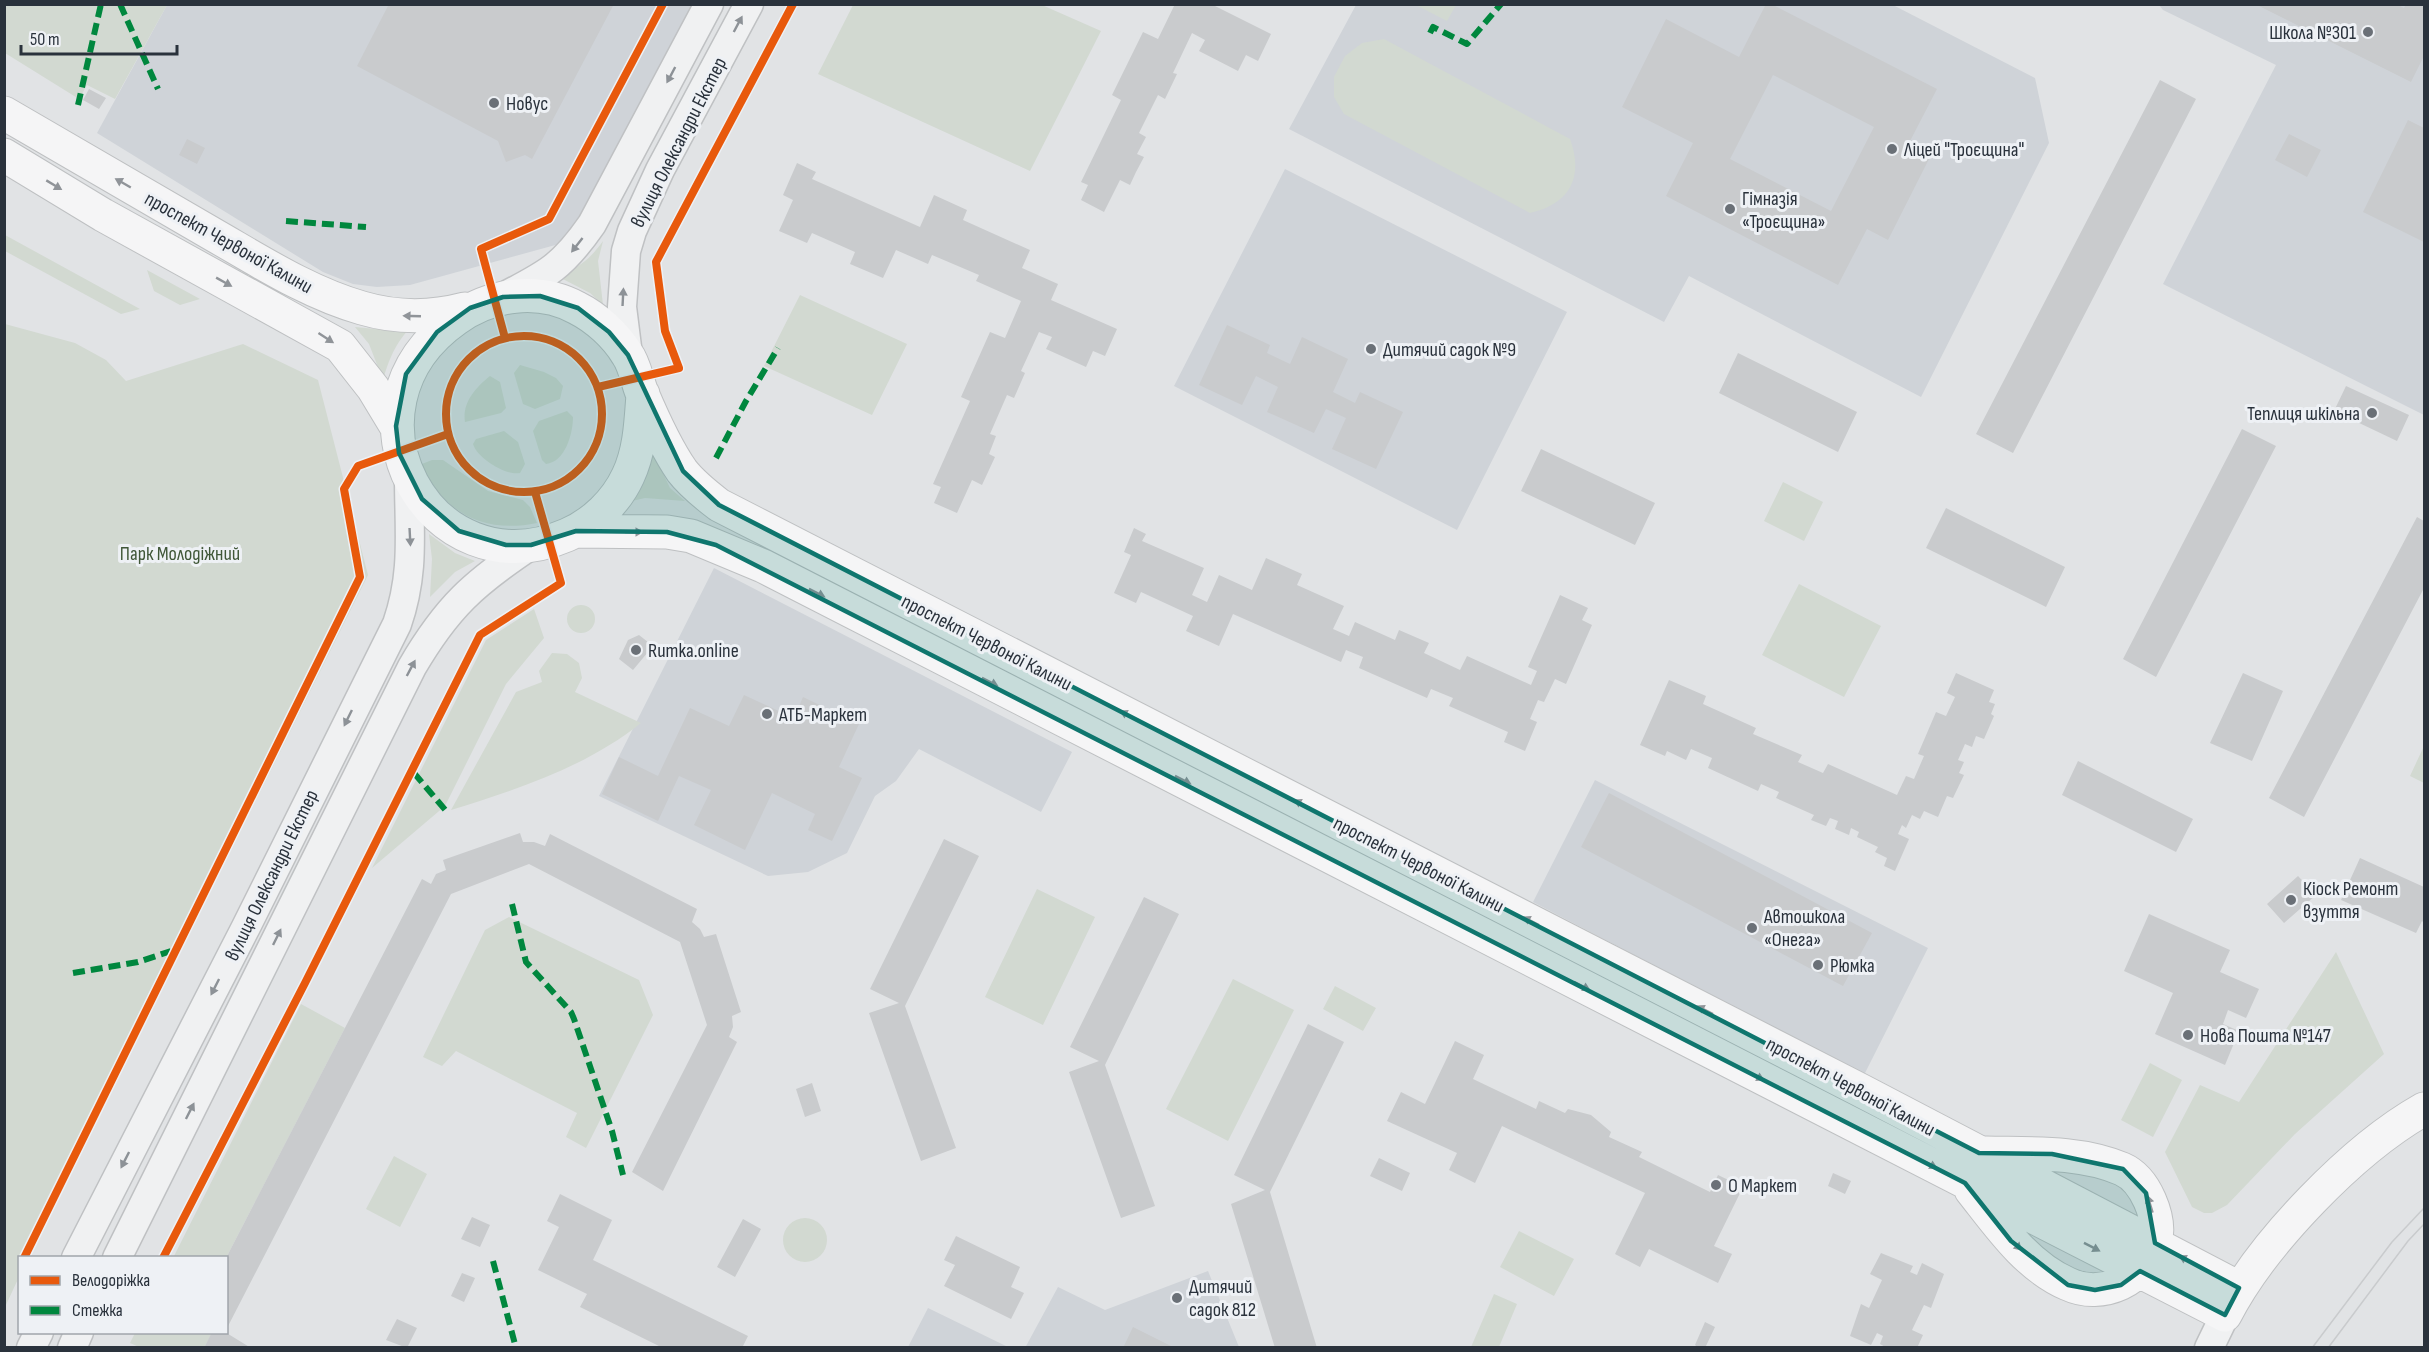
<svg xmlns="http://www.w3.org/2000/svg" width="2429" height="1352" viewBox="0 0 2429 1352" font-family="'Sofia Sans Condensed',sans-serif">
  <rect width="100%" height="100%" fill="#e1e3e5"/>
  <path fill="#cfd3d8" d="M1891,4L2035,78L2049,143L1921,397L1689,276L1664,322L1289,129L1356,5Z
    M167,5H695L582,219L559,244L410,285L377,287L353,284L323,272L97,133Z
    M2159,5H2424V415L2163,284L2276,65L2163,10Z
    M1285,169L1567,312L1457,530L1174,386Z
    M714,568L1072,752L1041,812L919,749L896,781L875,796L847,853L808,872L768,876L599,796Z
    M1595,780L1928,948L1864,1075L1533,902Z
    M1208,1271L1239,1347L1025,1348L1058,1287L1105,1310Z
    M928,1308L1008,1347H908Z"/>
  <path fill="#d2d9d1" d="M4,5L5,4L167,5L115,99L87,85L79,99L5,53Z
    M853,5H1042L1101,31L1030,171L818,74Z
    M1416,5H1456L1447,21Z
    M1384,39L1570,139C1584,177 1570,204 1530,213L1344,114L1334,97V77L1345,56L1362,43Z
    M4,235H5L140,309L121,314L5,251Z
    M603,241L598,261L603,305L590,293L557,276C578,269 590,259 603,241Z
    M147,270L200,299L180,305L154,291Z
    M800,295L907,344L872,415L764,366Z
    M415,323C397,340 390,356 383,380L369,344L355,327L376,329Z
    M5,324L75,343L106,360L126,381L243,344L318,380L368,575L29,1257L20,1258L19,1277L5,1307Z
    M520,365L544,372L556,378L563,386L560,399L535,409L523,404L514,373Z
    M490,376L500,382L506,408L501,413L465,422C462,403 475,388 490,376Z
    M567,411L573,417C573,434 565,462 546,464L542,460L533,431L539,421Z
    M504,431L518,442L525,464L520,473C506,476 477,458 473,444L476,439Z
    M653,452L670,488L685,501L645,498L623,503Z
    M432,460H443L488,491L523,500L530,507L537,523C484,534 443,513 422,464Z
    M1783,482L1823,502L1804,541L1764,521Z
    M429,534L455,553L475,561L455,572L430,597L432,559Z
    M1799,584L1881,626L1844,697L1762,655Z
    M567 619a14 14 0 1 1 28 0a14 14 0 1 1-28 0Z
    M534,609L544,638L506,684L445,806L372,868L486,640Z
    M552,653L567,654L579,663L582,678L575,692L641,723C586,767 518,789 451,810L516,692L542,682L539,671Z
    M2424,746V783L2410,776Z
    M1037,889L1095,917L1043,1025L985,997Z
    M509,917L639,980L653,1015L586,1148L566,1137L577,1113L456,1051L442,1066L423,1057L485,930Z
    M2336,952L2384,1054L2295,1134L2227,1205L2212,1213H2204L2192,1207L2165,1152L2200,1085L2239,1102Z
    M1233,979L1294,1010L1228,1141L1166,1109Z
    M1335,986L1376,1008L1363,1031L1323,1009Z
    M301,1004L345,1028L226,1258H173Z
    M2150,1063L2182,1080L2153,1137L2121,1120Z
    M394,1156L427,1174L400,1227L366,1209Z
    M783 1240a22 22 0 1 1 44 0a22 22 0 1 1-44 0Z
    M1519,1231L1574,1259L1554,1296L1500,1267Z
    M1494,1294L1517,1304L1499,1347H1471Z
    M135,1333V1332L212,1333L204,1348L139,1347L130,1343Z"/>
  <path fill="#c9cbcd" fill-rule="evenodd" d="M389,4H614L532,159L525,155L506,162L498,141L357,66Z
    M1175,4H1211L1271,34L1258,61L1246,55L1238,71L1199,51L1205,40L1192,33L1173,73L1177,74L1165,99L1158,95L1139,133L1146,137L1137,154L1144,157L1136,172L1130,185L1120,180L1104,212L1081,200L1088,185L1081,182L1121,100L1112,95L1143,32L1158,39Z
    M1766,4H1771L1937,89L1909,143L1931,155L1888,240L1867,229L1838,285L1666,196L1693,143L1622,107L1666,19L1739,57ZM1773,75L1874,127L1831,211L1730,159Z
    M2255,4H2396L2404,8L2406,4H2424V56L2411,82Z
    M2160,80L2196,99L2013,453L1976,434Z
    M89,89L106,98L99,109L83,100Z
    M2408,120L2424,128V242L2363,212Z
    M2289,134L2321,150L2307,177L2275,160Z
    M187,139L205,148L197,164L179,155Z
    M797,163L816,172L812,179L920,227L934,195L967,210L963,220L1030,250L1022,268L1058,284L1051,300L1117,329L1105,356L1093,351L1086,367L1046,349L1052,337L1039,332L1021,371L1025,373L1014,398L1007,395L990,434L996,436L989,454L995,457L982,485L972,480L957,513L934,503L941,487L933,484L970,401L961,397L990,332L1005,338L1021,301L976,281L979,275L932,255L928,264L896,250L883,278L850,264L855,252L812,233L807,243L779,231L793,200L783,195Z
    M1227,325L1270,345L1267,353L1290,364L1302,337L1348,359L1333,392L1355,403L1360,392L1403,412L1376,469L1332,449L1346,418L1326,409L1314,433L1267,412L1278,387L1256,376L1242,405L1199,385Z
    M1738,353L1857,412L1838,452L1719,393Z
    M2346,386L2409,415L2397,441L2334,411Z
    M2242,429L2276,446L2156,677L2123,659Z
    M1541,449L1655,503L1635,545L1521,491Z
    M1946,508L2065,567L2046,607L1926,548Z
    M2417,517L2424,521V588L2304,817L2269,798Z
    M1134,528L1146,534L1142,541L1204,568L1192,595L1207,602L1219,575L1252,590L1266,558L1302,574L1297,585L1344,606L1333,629L1349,636L1355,622L1395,640L1399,630L1429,643L1424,653L1460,670L1467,656L1531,685L1537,671L1528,667L1560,595L1588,608L1582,620L1592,625L1566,684L1555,679L1544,702L1538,700L1530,719L1537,722L1525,751L1504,742L1508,732L1449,706L1453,698L1431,689L1427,698L1359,668L1363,657L1346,650L1341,662L1233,614L1219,646L1186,631L1193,616L1141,592L1136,603L1114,593L1131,555L1124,552Z
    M639,635L653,646L633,670L619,659L628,640Z
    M1956,673L1994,690L1989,702L1995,704L1991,714L1994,716L1984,739L1976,736L1972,747L1965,744L1958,760L1964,762L1959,773L1964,775L1953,798L1947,796L1938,817L1924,811L1920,819L1912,815L1906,828L1902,825L1898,834L1909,839L1895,871L1884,866L1887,858L1875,852L1878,847L1857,837L1859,832L1851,828L1849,835L1835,829L1838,821L1830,818L1826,826L1811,820L1814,815L1776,798L1779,792L1761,784L1758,791L1708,768L1712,758L1691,749L1686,760L1667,751L1665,756L1640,745L1669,680L1706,696L1703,704L1756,728L1753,734L1802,755L1798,762L1823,773L1828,764L1897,795L1906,776L1914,779L1924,756L1918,754L1936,712L1946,716L1955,697L1947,693Z
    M2243,673L2283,691L2252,761L2210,743Z
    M744,695L794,718L803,697L859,724L839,767L862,778L832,841L808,830L815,814L772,793L745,850L694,825L711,790L679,776L658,821L602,794L619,757L658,776L690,708L729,726Z
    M2078,761L2193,819L2176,852L2062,795Z
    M1609,793L1872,933L1843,986L1581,847Z
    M520,833L523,842H534L545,846L550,834L697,909L692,922L700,929L704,937L716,934L741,1012L732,1016L733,1027L729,1037L737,1042L663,1191L632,1172L707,1025L680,942L529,864L451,894L226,1330V1258L422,879L431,884L436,874L446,870L443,860Z
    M944,839L979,856L905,1006L956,1148L921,1161L869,1013L899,1003L870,989Z
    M2360,858L2424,887V923L2422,921L2416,933L2341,900Z
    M2298,876L2316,895L2284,923L2267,904Z
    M1144,897L1179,914L1105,1065L1155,1206L1121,1218L1069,1072L1099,1061L1070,1047Z
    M2149,914L2230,950L2220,972L2259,989L2246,1018L2228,1010L2223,1024L2239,1031L2225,1065L2155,1034L2173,993L2124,971Z
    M1308,1024L1344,1042L1270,1192L1317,1348H1275L1231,1204L1265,1190L1234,1175Z
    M1455,1041L1484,1055L1473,1079L1536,1109L1539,1101L1565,1113L1568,1109L1591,1115L1611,1132L1609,1137L1642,1152L1639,1157L1710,1192L1718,1175L1743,1187L1714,1246L1732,1254L1718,1283L1649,1249L1640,1267L1615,1254L1645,1193L1502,1126L1475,1183L1449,1170L1457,1153L1387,1121L1401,1092L1425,1104Z
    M812,1083L821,1111L805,1117L796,1089Z
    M1379,1158L1410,1173L1402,1191L1370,1176Z
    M1833,1173L1851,1181L1845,1194L1828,1186Z
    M560,1194L612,1220L593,1260L748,1336L742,1348H663L580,1307L587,1294L538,1270L559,1227L547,1221Z
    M472,1217L490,1225L480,1247L461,1239Z
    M743,1219L761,1229L735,1277L717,1267Z
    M956,1236L1020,1267L1011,1287L1024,1293L1011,1319L944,1286L955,1265L944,1260Z
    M1881,1253L1913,1266L1910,1272L1917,1275L1922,1263L1944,1274L1931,1308L1924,1305L1912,1330L1923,1335L1917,1348H1887L1880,1344L1883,1336L1877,1333L1871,1345L1850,1336L1861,1304L1869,1308L1882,1280L1870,1274Z
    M462,1273L475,1278L464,1302L451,1296Z
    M397,1319L417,1328L407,1348L386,1340Z
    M1705,1322L1715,1327L1705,1348H1699L1695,1345Z
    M1133,1327L1175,1348H1123Z
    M212,1332H225L251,1348H204Z"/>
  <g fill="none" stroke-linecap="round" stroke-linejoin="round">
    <defs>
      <path id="minor" d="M503,297C548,274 563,266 592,224L709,4
        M628,355L622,307L626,251L632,231L660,170L749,4
        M76,1258L246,927L397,624C415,572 409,532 409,478
        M117,1258L412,667C447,607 474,583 531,545
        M31,1348L39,1332
        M72,1348L79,1332
        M2209,1348L2225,1315"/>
      <path id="major" d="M4,113C74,154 144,195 214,235C261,262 309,293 362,308C396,318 431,318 465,309
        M4,155L103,215L340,346L373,388L396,426
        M643,394C641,422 640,451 628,476C616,502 593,524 567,535C430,594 328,409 456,319C491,294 538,287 577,308C597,318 616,336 627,354C635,365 637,381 642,393C653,419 666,448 682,471C692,484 706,495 719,505L1862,1091L2239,1288
        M576,531L667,532L691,536L763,566L2225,1315C2262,1243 2353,1149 2424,1109
        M1971,1190C1998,1224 2026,1266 2068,1284C2102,1300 2145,1280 2155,1243C2162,1218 2145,1179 2122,1169C2080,1151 2031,1154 1986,1153"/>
    </defs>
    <use href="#minor" stroke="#bfc1c3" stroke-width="31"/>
    <use href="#major" stroke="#bec0c2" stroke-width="35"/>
    <use href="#minor" stroke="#f0f1f2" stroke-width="28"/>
    <use href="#major" stroke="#f5f5f6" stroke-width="33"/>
    <path stroke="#c9cbcd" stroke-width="1.5" d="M2312,1348L2392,1242L2424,1208
      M2328,1348L2408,1241L2424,1224"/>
    <path stroke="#00873e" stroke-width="6" stroke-dasharray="12 6" stroke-linecap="butt" d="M120,4L158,89
      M1430,33L1433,27L1467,44L1501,4
      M78,105L101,4
      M286,221L366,227
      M716,458L746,401L778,348
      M414,773L447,812
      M512,904L526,962L571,1012L574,1019L612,1131L623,1175
      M73,973L138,962L171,951
      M493,1261L516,1348"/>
    <defs>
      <path id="cycleway" d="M446 414a78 78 0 1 1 156 0a78 78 0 1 1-156 0Z
        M505,338L481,249L549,219L663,4
        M598,387L679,368L665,331L656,262L793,4
        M24,1258L360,577L344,489L358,466L448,434
        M163,1258L305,983L480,635L561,583L535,492"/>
    </defs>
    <use href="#cycleway" stroke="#eef1f5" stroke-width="11"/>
    <use href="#cycleway" stroke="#e8590c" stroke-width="8"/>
  </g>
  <defs><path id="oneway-solid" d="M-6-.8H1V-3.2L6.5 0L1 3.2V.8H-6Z" transform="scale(1.5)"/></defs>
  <g fill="#8d9297">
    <use href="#oneway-solid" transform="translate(738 24) rotate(-62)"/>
    <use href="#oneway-solid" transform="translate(671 75) rotate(118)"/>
    <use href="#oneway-solid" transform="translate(577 245) rotate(128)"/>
    <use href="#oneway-solid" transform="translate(623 297) rotate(-87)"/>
    <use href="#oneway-solid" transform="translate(410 537) rotate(87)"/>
    <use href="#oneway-solid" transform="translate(411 668) rotate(-62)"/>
    <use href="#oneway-solid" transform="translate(348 718) rotate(116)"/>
    <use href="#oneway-solid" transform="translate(277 937) rotate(-64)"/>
    <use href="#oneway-solid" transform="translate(215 987) rotate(117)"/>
    <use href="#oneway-solid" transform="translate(190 1111) rotate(-63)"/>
    <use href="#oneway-solid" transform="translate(125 1160) rotate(117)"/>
  </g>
  <g fill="#909499">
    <use href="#oneway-solid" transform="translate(123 183) rotate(-150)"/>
    <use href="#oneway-solid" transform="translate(54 185) rotate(31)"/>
    <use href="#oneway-solid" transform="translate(224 282) rotate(29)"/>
    <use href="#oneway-solid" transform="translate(412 316) rotate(-178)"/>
    <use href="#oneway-solid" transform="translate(326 338) rotate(33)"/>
    <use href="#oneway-solid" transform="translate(634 532)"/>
    <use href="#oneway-solid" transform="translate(817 593) rotate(27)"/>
    <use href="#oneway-solid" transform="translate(990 682) rotate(27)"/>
    <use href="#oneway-solid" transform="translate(1128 715) rotate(-153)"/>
    <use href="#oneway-solid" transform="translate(1183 780) rotate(27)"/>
    <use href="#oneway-solid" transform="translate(1302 804) rotate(-153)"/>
    <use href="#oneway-solid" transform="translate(1531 921) rotate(-153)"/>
    <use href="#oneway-solid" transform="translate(1582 986) rotate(27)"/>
    <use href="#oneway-solid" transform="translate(1705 1010) rotate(-153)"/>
    <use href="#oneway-solid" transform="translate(1756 1076) rotate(27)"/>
    <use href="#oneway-solid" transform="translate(1929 1164) rotate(27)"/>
    <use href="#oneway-solid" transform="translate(2150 1204) rotate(-107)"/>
    <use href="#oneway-solid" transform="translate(2015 1244) rotate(44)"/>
    <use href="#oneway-solid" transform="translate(2092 1247) rotate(27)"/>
    <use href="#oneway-solid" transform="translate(2187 1260) rotate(-152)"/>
  </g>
  <path fill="#0f766e" fill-opacity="0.2" stroke="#0f766e" stroke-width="4.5" stroke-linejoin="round" d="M540,296L578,308L609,332L628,355L683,471L719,505L1979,1153L2052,1154L2123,1169L2146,1193L2155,1243L2239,1288L2225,1315L2140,1271L2121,1285L2095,1290L2068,1285L2011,1241L1965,1183L716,545L667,532L576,531L531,545H506L459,531L422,499L399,453L396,426L406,374L437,332L470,308L503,297Z"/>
  <g fill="#6a7077" stroke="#eef1f5" stroke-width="2">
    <circle cx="2368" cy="32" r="6"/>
    <circle cx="494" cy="103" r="6"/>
    <circle cx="1892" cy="149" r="6"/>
    <circle cx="1730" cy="209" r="6"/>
    <circle cx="1371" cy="349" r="6"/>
    <circle cx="2372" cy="413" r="6"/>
    <circle cx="636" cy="650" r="6"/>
    <circle cx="767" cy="714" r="6"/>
    <circle cx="2291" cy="900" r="6"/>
    <circle cx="1752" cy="928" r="6"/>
    <circle cx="1818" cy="965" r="6"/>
    <circle cx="2188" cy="1035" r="6"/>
    <circle cx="1716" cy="1185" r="6"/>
    <circle cx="1177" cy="1298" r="6"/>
  </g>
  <g text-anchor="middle" stroke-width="6" stroke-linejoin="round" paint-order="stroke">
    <g font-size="20" fill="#2a323c" stroke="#eef1f5" text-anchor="start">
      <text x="2356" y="39" text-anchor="end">Школа №301</text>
      <text x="506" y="110">Новус</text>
      <text x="1904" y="156">Ліцей "Троєщина"</text>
      <text x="1742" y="205">Гімназія<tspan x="1742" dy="23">«Троєщина»</tspan></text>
      <text x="1383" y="356">Дитячий садок №9</text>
      <text x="2360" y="420" text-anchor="end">Теплиця шкільна</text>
      <text x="648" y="657">Rumka.online</text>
      <text x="779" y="721">АТБ-Маркет</text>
      <text x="2303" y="895">Кіоск Ремонт<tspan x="2303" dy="23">взуття</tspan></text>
      <text x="1764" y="923">Автошкола<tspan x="1764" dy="23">«Онега»</tspan></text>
      <text x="1830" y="972">Рюмка</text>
      <text x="2200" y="1042">Нова Пошта №147</text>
      <text x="1728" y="1192">О Маркет</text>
      <text x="1189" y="1293">Дитячий<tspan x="1189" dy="23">садок 812</tspan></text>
    </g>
    <g font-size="20" fill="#2a323c" stroke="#eef1f5">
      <text transform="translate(678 142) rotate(-63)" y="7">вулиця Олександри Екстер</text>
      <text transform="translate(229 242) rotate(29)" y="7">проспект Червоної Калини</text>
      <text transform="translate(987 642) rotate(27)" y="7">проспект Червоної Калини</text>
      <text transform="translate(1419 864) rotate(27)" y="7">проспект Червоної Калини</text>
      <text transform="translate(271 875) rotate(-64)" y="7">вулиця Олександри Екстер</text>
      <text transform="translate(1851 1086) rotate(28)" y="7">проспект Червоної Калини</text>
    </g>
    <g font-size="20" fill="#405738" stroke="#eef1f5">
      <text x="180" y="560">Парк Молодіжний</text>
    </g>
  </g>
  <rect width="2429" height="1352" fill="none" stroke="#2a323c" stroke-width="12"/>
  <rect x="18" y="1256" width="210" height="78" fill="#eef1f5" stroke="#a0a5ab" stroke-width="1.5"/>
  <rect x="30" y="1276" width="30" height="9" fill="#e8590c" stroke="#a0a5ab" stroke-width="1.5"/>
  <text x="72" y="1286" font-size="18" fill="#2a323c">Велодоріжка</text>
  <rect x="30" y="1306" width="30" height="9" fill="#00873e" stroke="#a0a5ab" stroke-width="1.5"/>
  <text x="72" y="1316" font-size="18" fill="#2a323c">Стежка</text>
  <path d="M21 45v9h156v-9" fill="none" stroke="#2a323c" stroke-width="3"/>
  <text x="30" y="45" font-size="18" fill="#2a323c" stroke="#eef1f5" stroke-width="4.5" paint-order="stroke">50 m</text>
</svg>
